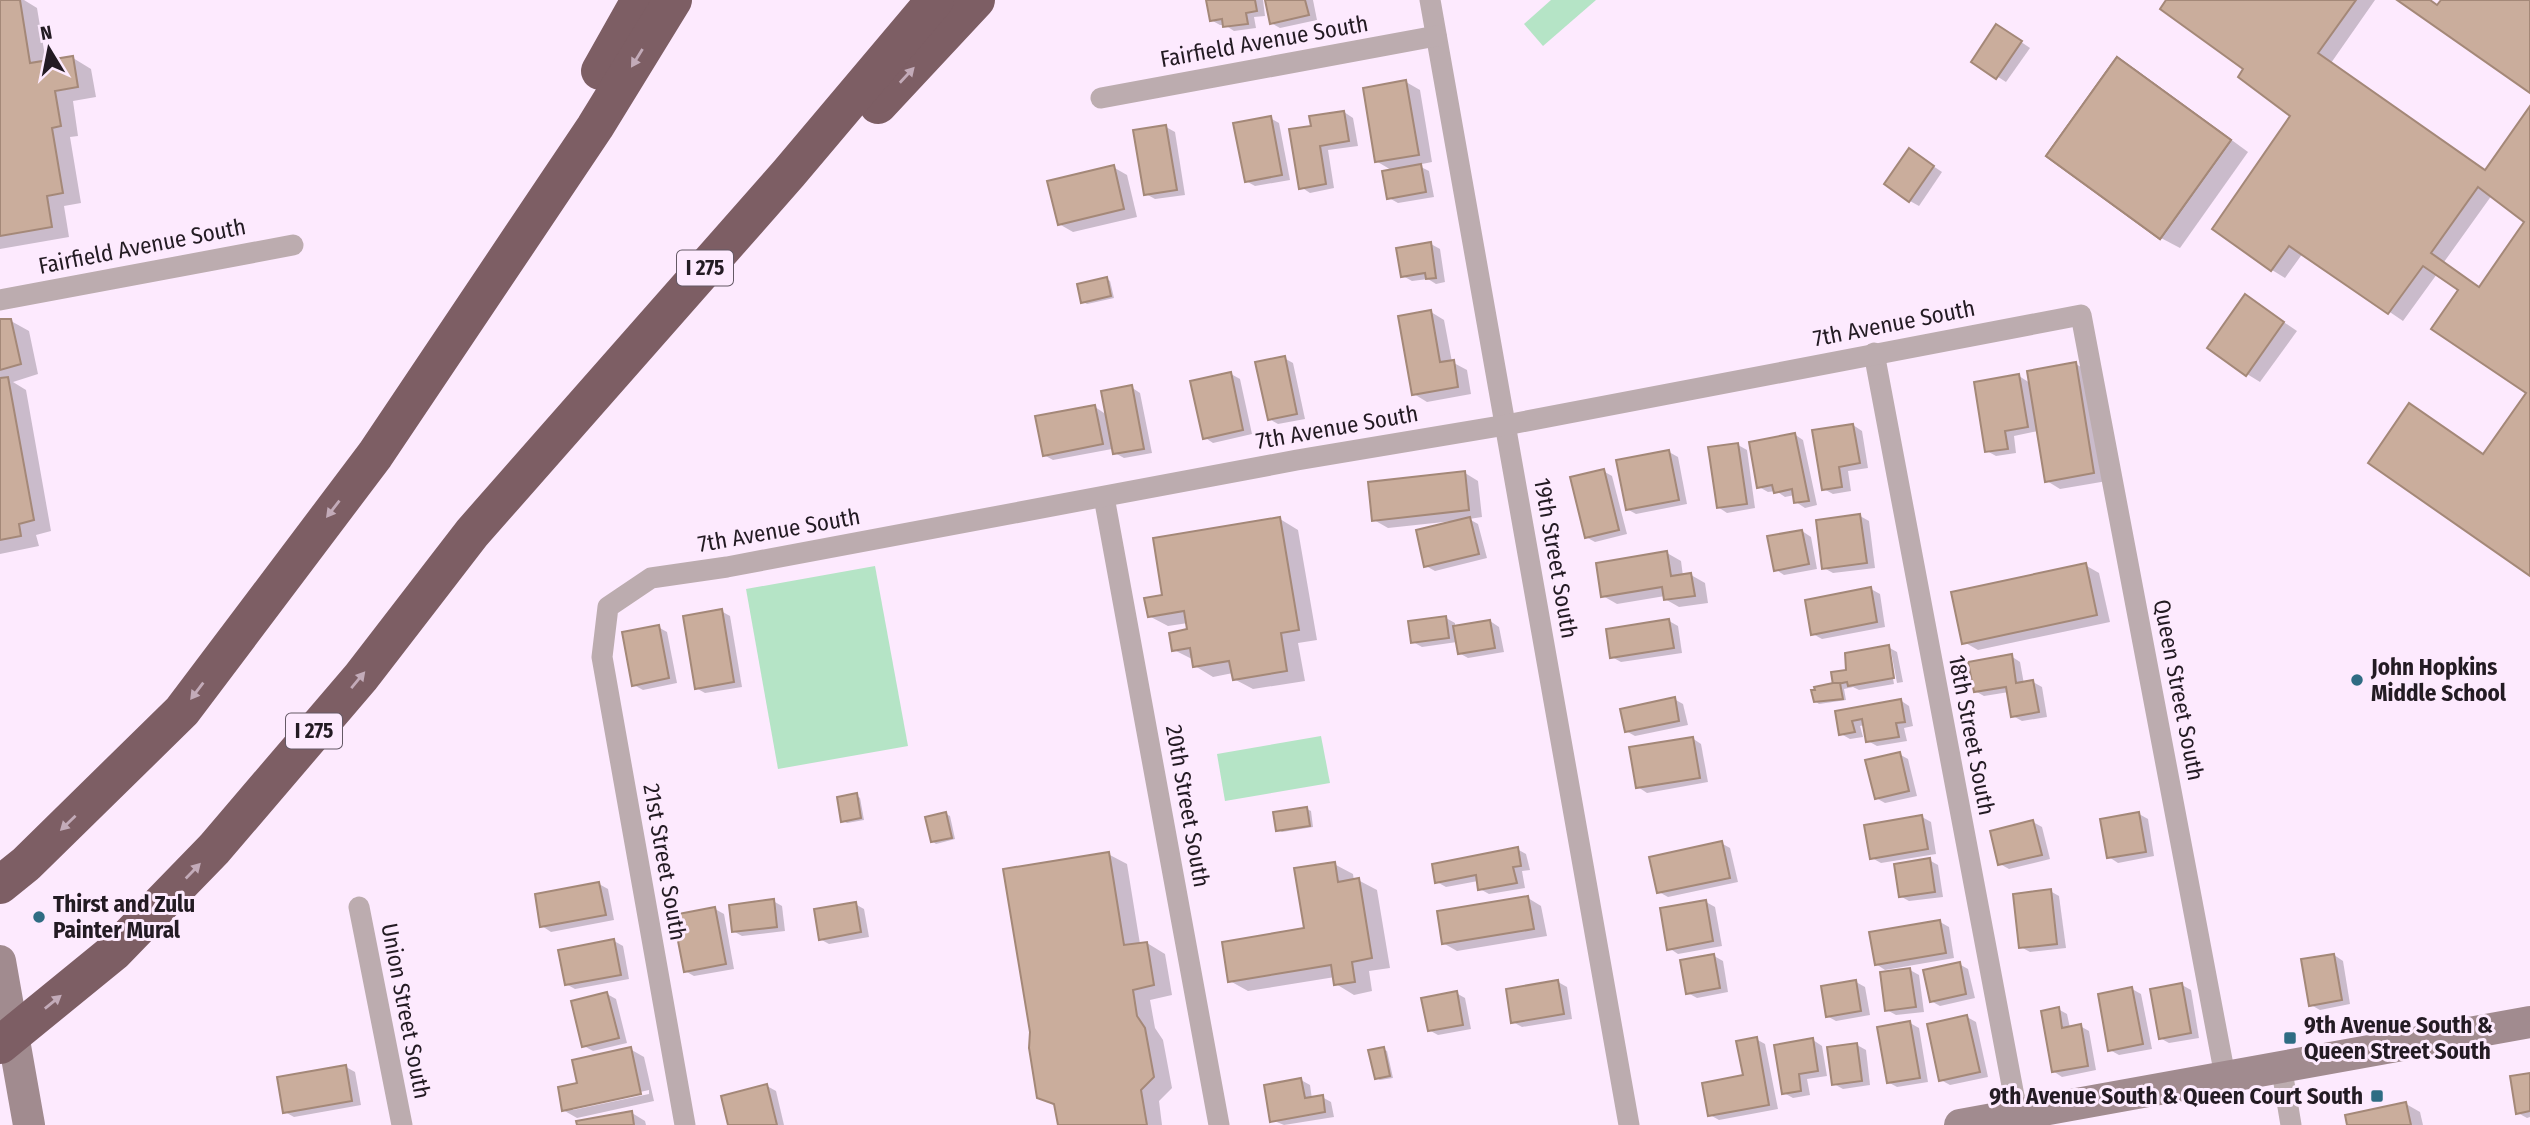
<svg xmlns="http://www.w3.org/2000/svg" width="2530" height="1125" font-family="'Fira Sans Condensed',sans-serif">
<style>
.green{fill:#b5e4c6}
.shadow{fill:#0003;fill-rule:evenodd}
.building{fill:#caad9c;stroke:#a48878;stroke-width:2;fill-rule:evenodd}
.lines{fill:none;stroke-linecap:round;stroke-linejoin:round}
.street{stroke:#bcacaf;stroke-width:21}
.secondary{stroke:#a18b8f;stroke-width:32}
.highway{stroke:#7d5e64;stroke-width:38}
.highway-bridge{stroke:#7d5e64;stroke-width:38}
.oneway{fill:#c3abb9}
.poi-dot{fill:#2f6c83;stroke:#fdeafe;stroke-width:2.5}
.labels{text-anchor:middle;stroke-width:6;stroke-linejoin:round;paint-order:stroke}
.shield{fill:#fdeafe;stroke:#645965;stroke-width:2}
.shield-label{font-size:21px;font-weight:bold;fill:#231b23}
.street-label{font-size:23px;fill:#231b23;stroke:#fdeafe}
.poi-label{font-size:23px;font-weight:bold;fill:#231b23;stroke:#fdeafe;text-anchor:start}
</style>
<rect width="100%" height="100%" fill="#fdeafe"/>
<g class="green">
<path d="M1551 0H1596L1543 46 1524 24Z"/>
<path d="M875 566 908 746 778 769 746 589Z"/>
<path d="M1321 736 1330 783 1225 801 1217 754Z"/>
</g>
<g class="shadow">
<path d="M0 0H24L37 8 46 62 73 58 91 69 96 97 73 101 78 136 70 137 81 203 64 206 69 237 0 249Z"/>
<path d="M1208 0H1263L1265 16 1254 17 1256 28 1234 31 1225 25H1220L1211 20Z"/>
<path d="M1266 0H1313L1317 20 1280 28 1271 23Z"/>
<path d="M2169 0H2375L2331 63 2486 171 2530 109V574L2484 455 2529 392 2460 290 2437 274 2403 321 2303 253 2285 278 2272 270 2292 115ZM2492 195 2526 222 2480 288 2444 262Z"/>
<path d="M2005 31 2030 48 2006 82 1973 61Z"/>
<path d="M2117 59 2135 69 2248 152 2180 248 2161 238 2049 156Z"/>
<path d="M1406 82 1420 90 1432 162 1417 165 1429 171 1434 197 1398 203 1389 198 1393 171 1376 161Z"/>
<path d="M1344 112 1353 118 1358 146 1328 150 1334 188 1310 193 1301 187 1313 127Z"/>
<path d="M1270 118 1279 123 1290 180 1255 186 1246 181Z"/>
<path d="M1166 127 1175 132 1185 195 1155 199 1146 194Z"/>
<path d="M1918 156 1942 172 1919 206 1910 201Z"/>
<path d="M1113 167 1127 175 1137 217 1073 232 1059 224Z"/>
<path d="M1431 244 1440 249 1445 282 1436 284 1428 279 1412 281 1403 276Z"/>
<path d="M1106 278 1110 281 1114 298 1087 304 1083 302Z"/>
<path d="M2245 296 2297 331 2260 382 2247 374Z"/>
<path d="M1431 312 1444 320 1452 362 1467 370 1471 394 1427 402 1414 394Z"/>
<path d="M0 320 11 321 29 331 38 374 13 382 26 390 51 531 36 535 39 546 0 554Z"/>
<path d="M1284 358 1293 363 1305 419 1278 424 1269 419Z"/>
<path d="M2076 364 2089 372 2107 481 2060 489 2047 481 2038 431 2014 436 2016 453 1996 456 1987 451 2019 376 2030 383Z"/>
<path d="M1231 374 1240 379 1252 434 1213 443 1204 437Z"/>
<path d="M1131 387 1140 393 1152 453 1124 458 1115 453 1112 449 1053 460 1044 455 1095 407 1107 415Z"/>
<path d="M1853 425 1862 431 1868 468 1848 471 1851 491 1833 494 1824 489Z"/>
<path d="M1794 434 1803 440 1817 505 1805 508 1796 502 1795 495 1785 497 1776 491 1768 492 1759 487Z"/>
<path d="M1738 445 1747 450 1755 508 1727 513 1718 507Z"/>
<path d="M1669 452 1678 457 1687 504 1636 514 1627 509Z"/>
<path d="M1603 471 1612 476 1627 534 1595 542 1586 537Z"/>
<path d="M1465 473 1478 481 1482 517 1469 519 1478 524 1487 558 1435 571 1426 566 1453 521 1388 528 1374 520Z"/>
<path d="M1860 516 1869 521 1875 568 1833 573 1824 568Z"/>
<path d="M1280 519 1298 530 1317 640 1298 643 1305 681 1253 689 1234 679 1233 673 1213 677 1195 666 1194 660 1174 650 1189 631 1188 623 1168 626 1149 616 1164 596Z"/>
<path d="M1802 531 1811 537 1817 569 1784 575 1775 569Z"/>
<path d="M1667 553 1681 561 1683 576 1691 575 1705 583 1708 603 1679 607 1665 599V596L1617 604 1603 596Z"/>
<path d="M2085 565 2099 573 2110 622 1978 650 1964 642Z"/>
<path d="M1871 589 1880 594 1885 627 1822 639 1813 634Z"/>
<path d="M721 611 730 616 742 687 705 693 696 688Z"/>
<path d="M1446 618 1455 623V627L1490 621 1499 627 1504 652 1468 658 1459 653 1457 642 1422 647 1413 642Z"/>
<path d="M1669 621 1678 626 1682 653 1621 662 1612 657Z"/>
<path d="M658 627 667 632 677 683 643 690 634 685Z"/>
<path d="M1888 647 1897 652 1903 682 1897 683 1891 651H1888L1894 684 1859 690 1853 687 1844 689 1846 700 1819 704 1815 701Z"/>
<path d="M2011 656 2020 662 2024 684 2033 682 2042 687 2047 717 2022 721 2013 716 2009 692 1984 696 1975 691Z"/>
<path d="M1674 699 1683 704 1688 725 1635 736 1626 731Z"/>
<path d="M1900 700 1909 706 1913 726 1904 728 1907 741 1877 746 1868 741 1865 725 1860 726 1863 737 1850 739 1841 734 1837 712Z"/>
<path d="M1692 738 1701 744 1708 782 1647 793 1638 787Z"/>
<path d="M1899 754 1908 759 1917 796 1885 803 1876 798Z"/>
<path d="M856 795 860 798 864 820 847 823 843 821Z"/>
<path d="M1307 809 1311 811 1313 827 1282 832 1278 830Z"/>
<path d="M946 814 950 816 955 839 936 844 932 841Z"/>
<path d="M2139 814 2148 819 2154 856 2118 863 2109 857Z"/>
<path d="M1922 817 1931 822 1936 854 1881 863 1872 858Z"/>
<path d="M2033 822 2042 827 2050 859 2009 869 2000 864Z"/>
<path d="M1721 843 1730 848 1738 882 1668 897 1659 892Z"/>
<path d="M1517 849 1526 854 1530 870 1522 871 1525 888 1489 894 1480 889 1478 881 1446 887 1437 882Z"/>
<path d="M1108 854 1127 864 1140 944 1147 943 1165 954 1172 995 1150 1000 1155 1028 1163 1040 1172 1088 1159 1101 1162 1125H1060L1057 1107 1038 1097Z"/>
<path d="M1929 860 1938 865 1943 897 1909 901 1900 896Z"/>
<path d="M1334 864 1353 874 1354 881 1358 880 1377 890 1390 968 1369 971 1372 991 1354 995 1336 984 1335 977 1248 991 1230 981 1306 930Z"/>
<path d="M599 884 608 889 614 920 551 932 542 926Z"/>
<path d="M2050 891 2059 896 2066 948 2030 952 2021 947Z"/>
<path d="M1528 898 1541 906 1547 936 1457 951 1443 943Z"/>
<path d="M773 901 782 906 785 931 742 936 733 931Z"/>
<path d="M1706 902 1715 907 1722 946 1678 954 1669 948Z"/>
<path d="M855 904 864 909 869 937 829 944 820 939Z"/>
<path d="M715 909 724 914 734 969 694 976 685 971Z"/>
<path d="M1940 922 1949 927 1954 958 1885 970 1876 964Z"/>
<path d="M614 941 623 946 629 979 575 989 566 984Z"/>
<path d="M2334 955 2343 961 2350 1004 2320 1010 2311 1005Z"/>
<path d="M1714 956 1723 961 1728 992 1697 998 1688 993Z"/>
<path d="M1959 964 1968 969 1975 998 1940 1006 1931 1001Z"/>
<path d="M1910 970 1919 975 1924 1012 1896 1015 1887 1010Z"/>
<path d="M1558 982 1567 987 1572 1019 1522 1027 1513 1022Z"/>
<path d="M1856 982 1865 987 1870 1015 1836 1021 1827 1016Z"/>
<path d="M2182 985 2191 990 2199 1038 2169 1043 2160 1038Z"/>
<path d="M2132 989 2141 994 2152 1049 2119 1055 2110 1050Z"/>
<path d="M1456 993 1465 998 1471 1029 1438 1035 1429 1030Z"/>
<path d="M607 994 616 999 627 1043 593 1051 584 1046Z"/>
<path d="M2058 1009 2067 1014 2070 1028 2080 1026 2089 1031 2096 1070 2062 1077 2053 1071Z"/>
<path d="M1967 1017 1976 1022 1988 1077 1950 1085 1941 1080Z"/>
<path d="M1910 1023 1919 1028 1928 1082 1897 1087 1888 1082Z"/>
<path d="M1756 1039 1765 1044 1778 1109 1719 1120 1710 1115 1745 1076Z"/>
<path d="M1813 1040 1822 1046 1827 1076 1807 1079 1810 1095 1793 1098 1784 1093Z"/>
<path d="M1857 1045 1866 1050 1870 1085 1843 1089 1834 1084Z"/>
<path d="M630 1049 644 1057 654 1101 577 1118 563 1110 579 1085ZM649 1090V1094L573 1110V1107Z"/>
<path d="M1383 1049 1387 1051 1393 1078 1380 1080 1376 1078Z"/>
<path d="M346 1067 355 1072 361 1105 294 1117 285 1112Z"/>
<path d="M2530 1074V1117L2527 1118 2518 1113Z"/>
<path d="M1301 1080 1310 1085 1312 1099 1322 1097 1331 1102 1334 1117 1284 1125 1272 1120Z"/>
<path d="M767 1086 776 1091 784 1125H730Z"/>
<path d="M2406 1104 2420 1112 2423 1125H2349Z"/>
<path d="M632 1113 645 1121 646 1125H579Z"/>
</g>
<g class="building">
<path d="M0 0H20L30 63 73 56 78 87 55 91 61 126 52 128 63 193 47 196 52 227 0 236Z"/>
<path d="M1206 0H1255L1257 11 1246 13 1248 24 1223 27 1222 19 1210 21Z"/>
<path d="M1265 0H1305L1309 15 1270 24Z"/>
<path d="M2166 0H2356L2318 53 2485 170 2530 106V576L2368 463 2409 403 2483 454 2526 393 2431 329 2458 290 2423 266 2388 314 2289 246 2271 271 2212 229 2290 116 2238 77 2243 69 2160 9ZM2478 187 2524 222 2479 287 2431 253Z"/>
<path d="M2397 0H2430L2437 5 2441 0H2530V93Z"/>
<path d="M1996 24 2022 41 1996 79 1971 62Z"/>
<path d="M2117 57 2231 140 2160 239 2046 156Z"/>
<path d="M2117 57 2231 140 2160 239 2046 156Z"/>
<path d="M1406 80 1419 155 1375 162 1363 88Z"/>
<path d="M1344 111 1349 141 1320 146 1326 184 1299 189 1289 129 1311 126 1309 116Z"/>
<path d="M1271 116 1282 175 1245 182 1233 123Z"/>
<path d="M1166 125 1177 190 1144 195 1133 130Z"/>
<path d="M1909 148 1934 166 1909 202 1884 184Z"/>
<path d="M1421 164 1426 192 1387 199 1382 171Z"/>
<path d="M1114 165 1124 209 1058 225 1047 181Z"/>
<path d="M1431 242 1436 278 1426 279 1425 273 1401 277 1396 248Z"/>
<path d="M1107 277 1111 296 1081 303 1077 284Z"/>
<path d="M2245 294 2284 322 2246 376 2207 348Z"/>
<path d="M1431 310 1440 362 1454 360 1458 387 1412 395 1398 316Z"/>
<path d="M0 319H11L21 364 0 370Z"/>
<path d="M1285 356 1297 414 1268 420 1255 362Z"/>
<path d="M2076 362 2094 473 2045 482 2027 371Z"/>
<path d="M1231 372 1243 430 1203 439 1190 381Z"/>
<path d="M2019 374 2028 427 2005 431 2008 449 1985 452 1974 382Z"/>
<path d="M8 377 34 520 19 524 21 536 0 540V378Z"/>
<path d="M1132 385 1144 449 1113 454 1101 391Z"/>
<path d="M1095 405 1103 444 1043 456 1035 416Z"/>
<path d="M1853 424 1860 463 1839 467 1842 487 1822 490 1812 430Z"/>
<path d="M1795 433 1809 501 1794 503 1792 489 1774 493 1772 485 1757 488 1749 442Z"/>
<path d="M1738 443 1747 504 1717 508 1708 447Z"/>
<path d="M1669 450 1679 500 1626 510 1616 460Z"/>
<path d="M1604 469 1619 530 1585 538 1570 477Z"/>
<path d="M1465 471 1469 510 1372 521 1368 482Z"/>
<path d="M1860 514 1867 563 1822 569 1816 520Z"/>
<path d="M1280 517 1299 630 1281 633 1287 671 1233 680 1229 661 1193 667 1190 648 1172 651 1169 633 1187 629 1184 611 1148 617 1144 598 1162 595 1153 538Z"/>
<path d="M1470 517 1479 554 1424 567 1416 530Z"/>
<path d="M1802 530 1809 564 1774 571 1767 536Z"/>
<path d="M1667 551 1671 576 1691 573 1695 596 1664 600 1662 587 1601 597 1596 563Z"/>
<path d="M2086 563 2097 615 1962 644 1951 592Z"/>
<path d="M1871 587 1877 622 1811 635 1805 600Z"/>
<path d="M722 609 734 682 695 689 683 616Z"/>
<path d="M1446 616 1449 638 1411 643 1408 621Z"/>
<path d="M1669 619 1674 648 1610 658 1606 629Z"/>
<path d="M1490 620 1495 648 1458 654 1453 626Z"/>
<path d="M659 625 669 678 632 686 622 632Z"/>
<path d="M1889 645 1894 678 1848 686 1847 682 1833 685 1831 672 1846 670 1845 653Z"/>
<path d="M2012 654 2016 683 2033 680 2039 712 2011 717 2006 687 1974 692 1968 662Z"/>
<path d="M1833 683H1840L1843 699 1814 702 1811 690H1815L1814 687Z"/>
<path d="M1675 697 1679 721 1625 732 1620 709Z"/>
<path d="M1901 699 1905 722 1896 723 1899 737 1866 742 1862 719 1852 721 1855 732 1839 735 1835 711Z"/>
<path d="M1693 737 1700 778 1636 788 1629 747Z"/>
<path d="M1900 752 1909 791 1875 799 1865 760Z"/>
<path d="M857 793 861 818 841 822 837 797Z"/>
<path d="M1307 807 1310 826 1276 831 1273 812Z"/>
<path d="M946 812 952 838 931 842 925 817Z"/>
<path d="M2139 812 2146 852 2107 858 2100 819Z"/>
<path d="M1922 815 1928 849 1870 859 1864 825Z"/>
<path d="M2033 820 2042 855 1998 865 1990 831Z"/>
<path d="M1722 841 1730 878 1657 893 1649 857Z"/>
<path d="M1518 847 1521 866 1513 867 1517 883 1478 890 1476 875 1435 883 1432 864Z"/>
<path d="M1109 852 1124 945 1147 942 1154 985 1133 990 1137 1016 1145 1028 1154 1077 1141 1090 1147 1125H1058L1054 1104 1037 1098 1029 1048 1030 1032 1003 869Z"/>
<path d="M1930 858 1935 892 1899 897 1894 864Z"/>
<path d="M1335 862 1338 882 1359 878 1372 958 1352 962 1355 982 1334 985 1331 965 1228 982 1222 942 1304 928 1294 868Z"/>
<path d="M599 882 606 915 540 927 535 894Z"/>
<path d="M2051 889 2057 944 2019 948 2013 894Z"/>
<path d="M1528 896 1534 929 1442 944 1437 911Z"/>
<path d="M774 899 777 927 732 932 729 905Z"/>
<path d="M1706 900 1713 941 1667 950 1660 908Z"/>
<path d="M856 902 861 932 819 940 814 909Z"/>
<path d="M715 907 726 964 684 972 673 915Z"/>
<path d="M1940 920 1946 953 1875 965 1869 932Z"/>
<path d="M614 939 621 975 565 985 558 950Z"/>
<path d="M1714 954 1720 988 1686 994 1680 960Z"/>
<path d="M2334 954 2342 1000 2309 1006 2301 959Z"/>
<path d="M1960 962 1966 994 1930 1002 1923 970Z"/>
<path d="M1910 968 1916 1007 1885 1011 1880 972Z"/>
<path d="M1558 980 1564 1014 1511 1023 1506 989Z"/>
<path d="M1856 980 1861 1011 1826 1017 1821 986Z"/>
<path d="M2182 983 2191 1033 2159 1039 2150 989Z"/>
<path d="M2132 987 2143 1044 2108 1051 2098 994Z"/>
<path d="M1457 991 1463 1025 1428 1031 1421 998Z"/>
<path d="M607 992 619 1038 582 1047 571 1001Z"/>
<path d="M2059 1007 2062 1028 2081 1024 2088 1066 2052 1072 2041 1011Z"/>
<path d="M1967 1015 1980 1072 1939 1081 1927 1024Z"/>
<path d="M1910 1021 1920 1078 1887 1083 1877 1027Z"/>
<path d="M1757 1037 1769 1105 1708 1116 1702 1083 1743 1075 1736 1041Z"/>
<path d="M1813 1038 1818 1071 1799 1074 1801 1091 1782 1094 1774 1045Z"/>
<path d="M1857 1043 1862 1081 1832 1085 1827 1047Z"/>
<path d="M631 1047 641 1094 562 1111 558 1087 577 1083 572 1060Z"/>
<path d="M1384 1047 1390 1076 1375 1079 1368 1050Z"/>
<path d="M346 1065 352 1101 283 1113 277 1077Z"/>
<path d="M2530 1073V1111L2516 1114 2510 1076Z"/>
<path d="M1301 1078 1305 1098 1323 1095 1325 1112 1270 1122 1264 1085Z"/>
<path d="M767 1084 777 1125H728L721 1096Z"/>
<path d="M2406 1102 2411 1125H2347L2345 1115Z"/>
<path d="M632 1111 634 1125H577L576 1121Z"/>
</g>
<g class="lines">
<g class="street">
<path d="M1430 0 1629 1125"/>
<path d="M1101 98 1436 36"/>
<path d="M0 300 293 245"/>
<path d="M1874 353 2014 1096 2023 1124"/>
<path d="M1104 497 1219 1125"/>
<path d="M359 907 402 1125"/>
<path d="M2281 1065 2291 1125"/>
<path d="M685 1125 602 657 608 607 651 578 727 567 1297 460 1506 425 2081 315 2225 1076"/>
</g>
<g class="secondary">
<path d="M0 961 29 1125"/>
<path d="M1960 1125 2530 1022"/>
</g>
<g class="highway">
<path d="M600 71 640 0"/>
<path d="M878 105 976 0"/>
<path d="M0 885 26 864 182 711 375 455 595 127 673 0"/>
<path d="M145 920 214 849 361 677 472 533 789 173 935 0"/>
</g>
<path class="highway-bridge" d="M0 1045 114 952 145 920"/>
</g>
<defs><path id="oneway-solid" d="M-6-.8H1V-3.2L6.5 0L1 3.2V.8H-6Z" transform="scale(1.75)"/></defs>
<g class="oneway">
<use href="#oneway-solid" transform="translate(637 58) rotate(122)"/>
<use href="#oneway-solid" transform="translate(907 75) rotate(-47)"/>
<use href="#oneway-solid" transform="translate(333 509) rotate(128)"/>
<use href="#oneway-solid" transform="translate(358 680) rotate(-50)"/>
<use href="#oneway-solid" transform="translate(197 691) rotate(127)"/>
<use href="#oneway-solid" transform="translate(68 823) rotate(136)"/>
<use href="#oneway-solid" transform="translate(193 871) rotate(-46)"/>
<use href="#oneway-solid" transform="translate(53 1002) rotate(-39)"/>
</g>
<g class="poi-dot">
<circle cx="2357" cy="680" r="7"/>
<circle cx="39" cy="917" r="7"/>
<rect x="2283" y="1031" width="14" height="14" rx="3.5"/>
<rect x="2370" y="1089" width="14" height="14" rx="3.5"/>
</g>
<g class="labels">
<g class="shield">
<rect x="677" y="250.5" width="56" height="35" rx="5"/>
<rect x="286" y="713.5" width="56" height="35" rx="5"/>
</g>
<g class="shield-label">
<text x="705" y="275">I 275</text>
<text x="314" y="738">I 275</text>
</g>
<g class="street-label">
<text transform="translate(1264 41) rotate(-10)" y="8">Fairfield Avenue South</text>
<text transform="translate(142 246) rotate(-11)" y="8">Fairfield Avenue South</text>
<text transform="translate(1894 323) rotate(-11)" y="8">7th Avenue South</text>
<text transform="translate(1337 427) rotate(-10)" y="8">7th Avenue South</text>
<text transform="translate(779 530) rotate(-10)" y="8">7th Avenue South</text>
<text transform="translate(1556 558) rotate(80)" y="8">19th Street South</text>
<text transform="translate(2179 690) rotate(79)" y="8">Queen Street South</text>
<text transform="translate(1972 735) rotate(79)" y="8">18th Street South</text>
<text transform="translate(1188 806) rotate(80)" y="8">20th Street South</text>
<text transform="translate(665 862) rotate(80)" y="8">21st Street South</text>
<text transform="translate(406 1011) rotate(79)" y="8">Union Street South</text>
</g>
<g class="poi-label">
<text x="2371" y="675">John Hopkins<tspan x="2371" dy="26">Middle School</tspan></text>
<text x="53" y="912">Thirst and Zulu<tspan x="53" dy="26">Painter Mural</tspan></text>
<text x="2304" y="1033">9th Avenue South &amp;<tspan x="2304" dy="26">Queen Street South</tspan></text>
<text x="2363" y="1104" text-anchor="end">9th Avenue South &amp; Queen Court South</text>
</g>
</g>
<g transform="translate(49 49) rotate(350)" stroke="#fdeafe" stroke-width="5" paint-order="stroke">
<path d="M0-5L12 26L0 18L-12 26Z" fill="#231b23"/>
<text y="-10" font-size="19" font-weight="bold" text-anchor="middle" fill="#231b23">N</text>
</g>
</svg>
